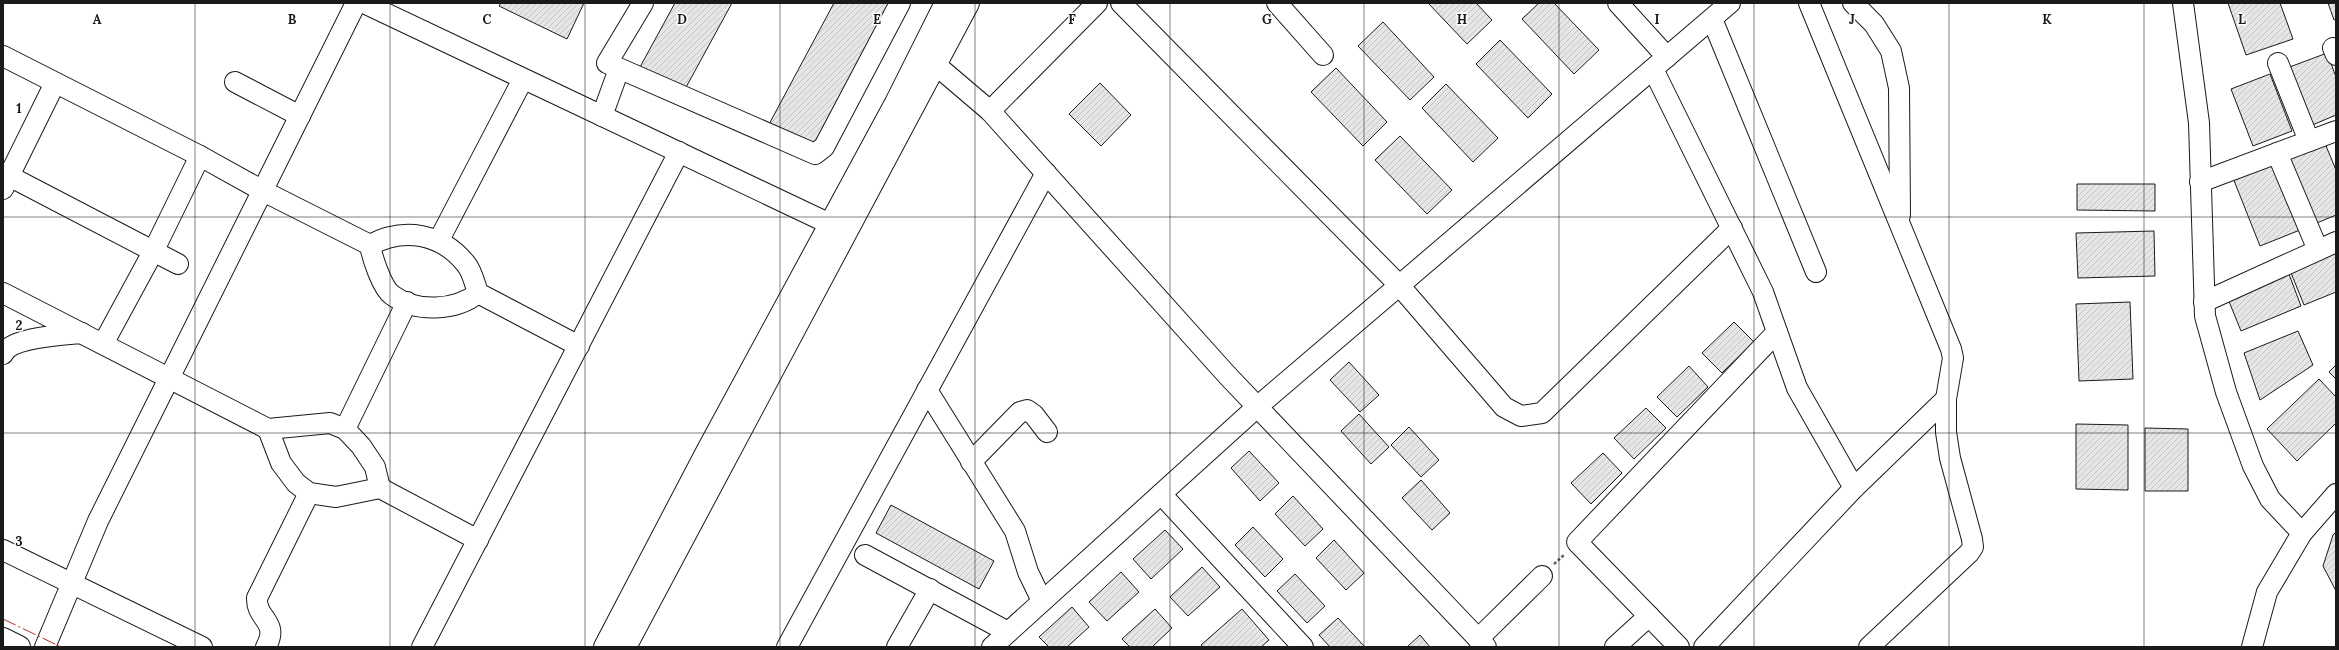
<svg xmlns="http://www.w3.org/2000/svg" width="2339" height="650" font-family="Lora,serif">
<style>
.building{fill:url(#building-hatch);stroke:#1a1a1a}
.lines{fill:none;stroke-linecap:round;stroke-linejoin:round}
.minor-casing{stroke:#1a1a1a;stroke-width:22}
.major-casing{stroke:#1a1a1a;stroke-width:24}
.path{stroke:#5f5f5f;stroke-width:2.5;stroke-dasharray:3 2;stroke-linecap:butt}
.minor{stroke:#fff;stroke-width:20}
.major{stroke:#fff;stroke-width:22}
.power{stroke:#c62828;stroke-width:1;stroke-dasharray:14 3 2 3;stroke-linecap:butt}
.grid{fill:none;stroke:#1a1a1a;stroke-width:1;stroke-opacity:0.55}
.grid-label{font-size:13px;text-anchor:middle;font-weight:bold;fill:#1a1a1a;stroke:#fff;stroke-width:3;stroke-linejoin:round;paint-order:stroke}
</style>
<defs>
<pattern id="building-hatch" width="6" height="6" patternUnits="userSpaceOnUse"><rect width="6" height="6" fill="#e6e6e6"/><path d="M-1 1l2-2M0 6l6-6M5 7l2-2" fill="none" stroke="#c5c5c5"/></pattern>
</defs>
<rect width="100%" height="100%" fill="#fff"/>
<g class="building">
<path d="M501 3H584L567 39 499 6Z"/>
<path d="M675 3H732L684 91 640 67Z"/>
<path d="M834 3H891L811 152 767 128Z"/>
<path d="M1428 3H1476L1492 20 1467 44Z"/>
<path d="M1539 3H1554L1599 50 1574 74 1522 19Z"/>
<path d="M2228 3H2280L2293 39 2246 55Z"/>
<path d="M2328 3H2336V19L2334 20Z"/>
<path d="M1383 22 1434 77 1410 100 1358 46Z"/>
<path d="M1500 40 1552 94 1528 118 1476 64Z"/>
<path d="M2327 53 2336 77V115L2310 126 2287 68Z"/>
<path d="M1336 68 1387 122 1363 146 1311 92Z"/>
<path d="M2270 74 2292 131 2253 146 2231 89Z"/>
<path d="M1100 83 1131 115 1101 146 1069 114Z"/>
<path d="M1446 84 1498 138 1473 162 1422 108Z"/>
<path d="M1400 136 1452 190 1427 214 1375 160Z"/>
<path d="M2324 141 2336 170V215L2312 225 2285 157Z"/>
<path d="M2273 162 2300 230 2260 246 2233 178Z"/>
<path d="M2077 184H2155V211L2077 210Z"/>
<path d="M2154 231 2155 276 2078 278 2076 233Z"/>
<path d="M2336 249V292L2304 305 2289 268Z"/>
<path d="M2287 269 2301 306 2241 331 2226 294Z"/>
<path d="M2130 302 2133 379 2079 381 2076 304Z"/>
<path d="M1734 322 1754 342 1722 373 1702 353Z"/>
<path d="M2298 331 2313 365 2260 400 2244 353Z"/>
<path d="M1349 362 1379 395 1360 412 1330 380Z"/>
<path d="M2336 365V379L2329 372Z"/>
<path d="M1689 366 1708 387 1677 417 1657 397Z"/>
<path d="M2319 379 2336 397V423L2297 461 2267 429Z"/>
<path d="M1646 408 1666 428 1634 459 1614 438Z"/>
<path d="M1359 414 1389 447 1371 464 1341 431Z"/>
<path d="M2076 424 2128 425V490L2076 489Z"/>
<path d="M1409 427 1439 460 1421 477 1391 445Z"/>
<path d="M2145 428 2188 429V491H2145Z"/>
<path d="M1249 451 1279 483 1260 501 1231 468Z"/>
<path d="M1603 453 1622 473 1591 504 1571 483Z"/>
<path d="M1421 480 1450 513 1432 530 1402 498Z"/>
<path d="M1293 496 1323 529 1305 546 1275 514Z"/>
<path d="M891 505 994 561 979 589 876 533Z"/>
<path d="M1253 527 1283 559 1265 577 1235 545Z"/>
<path d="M1165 530 1183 549 1151 579 1133 559Z"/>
<path d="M2336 532V591L2323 566 2333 535Z"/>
<path d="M1334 540 1364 573 1346 590 1316 558Z"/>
<path d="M1202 567 1220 587 1188 616 1170 597Z"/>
<path d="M1121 572 1139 592 1107 621 1089 602Z"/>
<path d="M1295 574 1325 606 1307 623 1277 591Z"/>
<path d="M1072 607 1089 627 1067 647H1049L1039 637Z"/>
<path d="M1155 609 1172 628 1152 647H1130L1122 639Z"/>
<path d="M1242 609 1269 640 1261 647H1203L1201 645Z"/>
<path d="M1338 618 1365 647H1330L1319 635Z"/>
<path d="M1420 635 1430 647H1407Z"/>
</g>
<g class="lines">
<g class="minor-casing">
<g id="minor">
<path d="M364 3 830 224 845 229"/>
<path d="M643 3 607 63 815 154 824 147 900 3"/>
<path d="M1121 3 1399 285 1504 407 1521 416 1542 413 1732 228"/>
<path d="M1277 3 1323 55"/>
<path d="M1618 3 1667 57"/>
<path d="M1809 3 1951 349 1953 358 1946 399V432L1950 458 1972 539 1973 547 1969 553 1869 647"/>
<path d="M1853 3 1874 24 1891 51 1899 88 1900 215"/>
<path d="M2183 3 2199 123 2205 316 2226 392 2253 466 2270 499 2302 533"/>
<path d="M1712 19 1816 272"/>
<path d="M2333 48 2336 55"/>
<path d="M923 54 990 111 1227 375 1486 647"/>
<path d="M3 56 200 156 263 191 370 245C404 227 441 233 466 264 472 271 475 284 478 293L579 346"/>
<path d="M2278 63 2309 141"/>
<path d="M1653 69 1763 292 1797 388 1854 488 1704 647"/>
<path d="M235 82 300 116"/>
<path d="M990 111 1097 3"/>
<path d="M602 116 619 69"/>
<path d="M2277 153 2318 250"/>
<path d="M9 176 55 83"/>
<path d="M2200 182 2336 131"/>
<path d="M3 189 9 176 178 264"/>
<path d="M439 240 523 79"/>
<path d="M370 245C372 257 382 288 392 295 416 313 456 311 478 293"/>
<path d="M3 293 268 429 330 423 345 429 361 446 375 467 380 488"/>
<path d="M2204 302 2336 242"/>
<path d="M103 344 154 250 200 156"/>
<path d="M3 354C11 337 64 335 82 333"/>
<path d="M927 390 1015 531 1028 572 1042 601"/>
<path d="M268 429 281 463 296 483 309 493 336 497 380 488 478 540"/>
<path d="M345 429 407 302"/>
<path d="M971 462 1020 412 1027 410 1034 415 1047 432"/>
<path d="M1854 488 1946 399"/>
<path d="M1161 494 1303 647"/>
<path d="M3 550 202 647"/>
<path d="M865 555 1008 632"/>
<path d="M1478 639 1542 576"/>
<path d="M45 647 98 521 356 3"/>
<path d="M266 647C280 621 256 620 257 598L309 493"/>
<path d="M422 647 679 152"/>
<path d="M787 647 1046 173"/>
<path d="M897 647 930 589"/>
<path d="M992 647 1257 407 1730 3"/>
<path d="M1615 647 1649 616"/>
<path d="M1679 647 1577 542 1777 332"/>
<path d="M2252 647 2267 592 2302 533 2336 494"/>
</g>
</g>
<g class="major-casing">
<g id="major">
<path d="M3 639 19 647"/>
<path d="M605 647 708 450 896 103 946 3"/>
<path d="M625 647 968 3"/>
</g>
</g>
<path class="path" d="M1554 564 1564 555"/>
<use href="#minor" class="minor"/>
<use href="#major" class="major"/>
<path class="power" d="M3 619 61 647"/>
</g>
<path class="grid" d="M195 3V647M390 3V647M585 3V647M780 3V647M975 3V647M1170 3V647M1364 3V647M1559 3V647M1754 3V647M1949 3V647M2144 3V647M3 217H2336M3 433H2336"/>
<g class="grid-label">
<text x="97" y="24">A</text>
<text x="292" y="24">B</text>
<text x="487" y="24">C</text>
<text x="682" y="24">D</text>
<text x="877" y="24">E</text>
<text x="1072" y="24">F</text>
<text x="1267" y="24">G</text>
<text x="1462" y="24">H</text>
<text x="1657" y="24">I</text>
<text x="1852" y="24">J</text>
<text x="2047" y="24">K</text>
<text x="2242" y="24">L</text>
<text x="19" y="113">1</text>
<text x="19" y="330">2</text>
<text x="19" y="546">3</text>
</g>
<rect width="2339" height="650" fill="none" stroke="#1a1a1a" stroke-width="8"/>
</svg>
